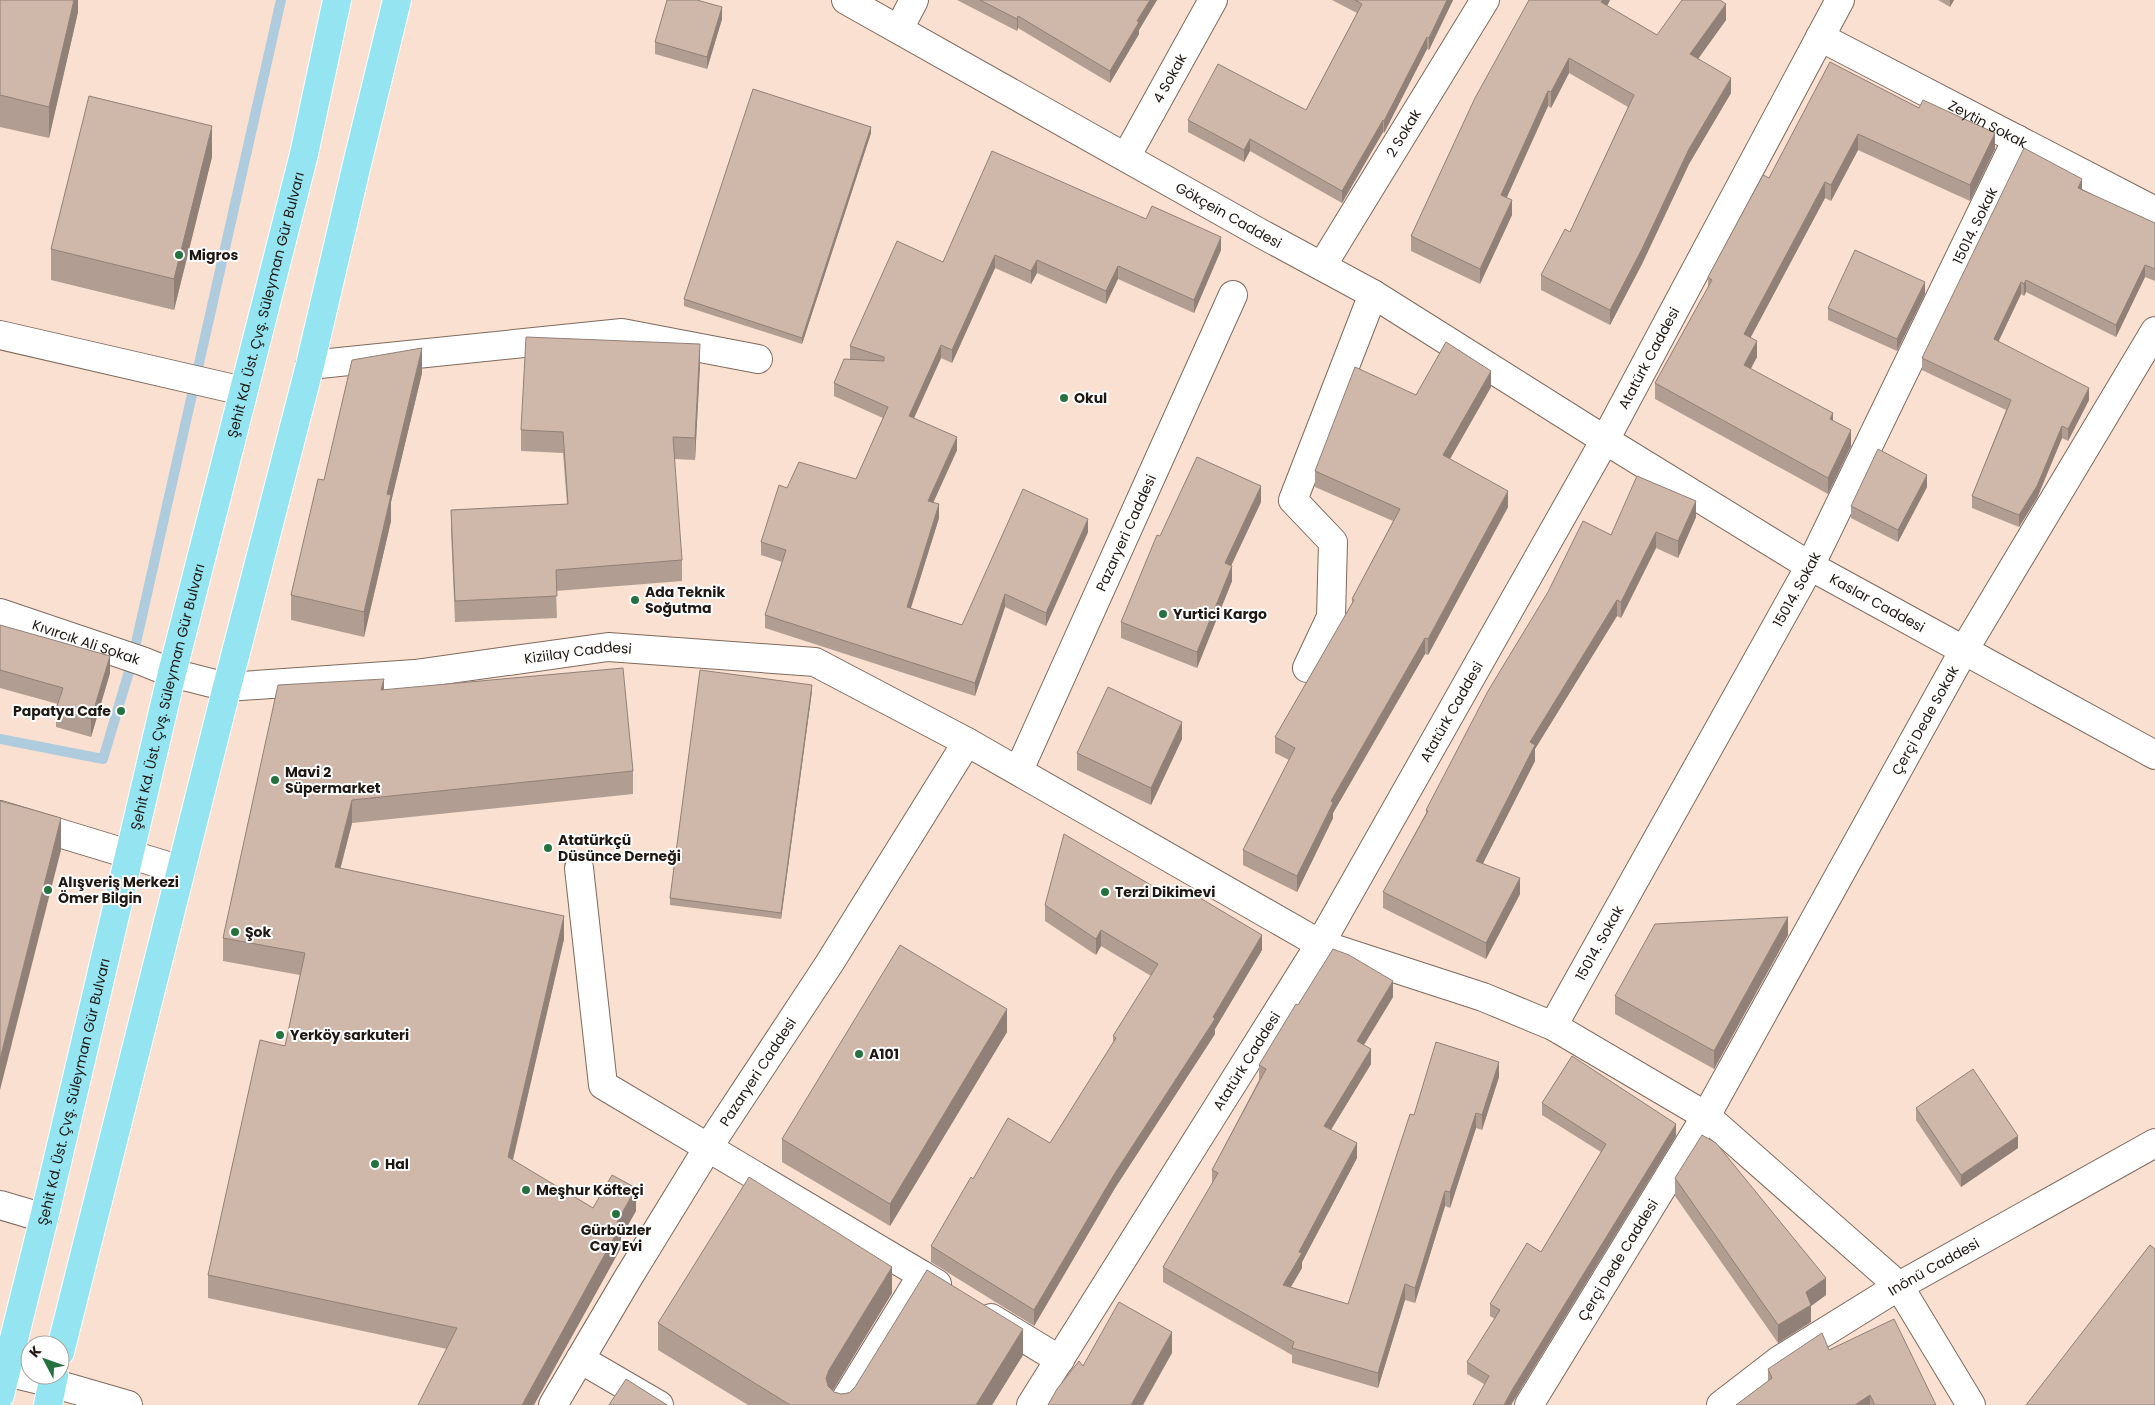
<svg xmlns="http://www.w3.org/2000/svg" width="2155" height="1405" font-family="Poppins,sans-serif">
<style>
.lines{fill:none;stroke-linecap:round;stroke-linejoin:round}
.stream{stroke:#afccdf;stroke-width:10}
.minor-casing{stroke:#7f6a5d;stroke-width:30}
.major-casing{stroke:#fff;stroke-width:30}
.minor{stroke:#fff;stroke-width:28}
.major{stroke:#94e5f1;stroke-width:28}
.wall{fill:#b29d92}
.shaded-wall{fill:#918077}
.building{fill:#cfb7aa;stroke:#918077}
.poi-dot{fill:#257241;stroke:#fff;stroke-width:2}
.labels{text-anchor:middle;stroke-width:4;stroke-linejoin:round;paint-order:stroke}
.street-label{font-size:14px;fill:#1f1712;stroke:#fff}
.poi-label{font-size:14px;font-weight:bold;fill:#1f1712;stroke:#fff;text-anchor:start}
</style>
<rect width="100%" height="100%" fill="#f9e0d1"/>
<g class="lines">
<path class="stream" d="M0 739 103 759 131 665 281 0"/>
<g class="minor-casing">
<g id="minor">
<path id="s1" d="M846 0 1260 233 1373 294 1605 440 1810 566 2155 755"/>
<path d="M899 29 914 0"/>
<path id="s2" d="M1820 37 2155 211"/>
<path id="s3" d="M1126 157 1213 0"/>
<path id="s4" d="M1322 266 1485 0"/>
<path d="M0 335 243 391"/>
<path d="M310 365 622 333 758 359"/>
<path id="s5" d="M0 613 142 661 172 673 227 687 415 674 608 647 815 662 967 742 1320 944 1483 997 1553 1026 1706 1116 1899 1286 1971 1405"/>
<path d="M1307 668 1331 617 1333 542 1293 500 1373 294"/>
<path id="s6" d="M1019 770 1233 295"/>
<path d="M0 815 181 870"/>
<path d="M579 868 603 1085 922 1275"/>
<path id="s7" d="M1553 1026 1810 566 2017 139"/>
<path d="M0 1205 44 1218"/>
<path d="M991 1318 1060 1360"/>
<path d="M580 1359 659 1405"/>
<path d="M6 1372 52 1383 128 1405"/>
<path id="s8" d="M553 1405 628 1278 709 1146 829 964 967 742"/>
<path d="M842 1405 922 1275 937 1284"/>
<path id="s9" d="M1031 1405 1320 944 1605 440 1840 0"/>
<path id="s10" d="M1529 1405 1706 1116 1964 650 2155 331"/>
<path id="s11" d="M1721 1405 1778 1361 1899 1286 2155 1143"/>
</g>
</g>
<g class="major-casing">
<g id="major">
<path d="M60 1352 227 687 310 365 357 164 397 0"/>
<path id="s12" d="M0 1395 44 1218 172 673 304 154 337 0"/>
<path d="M48 1405 54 1375"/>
</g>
</g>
<use href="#minor" class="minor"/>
<use href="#major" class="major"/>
</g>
<g class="wall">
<path d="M0 0H78V12L49 138 0 127Z"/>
<path d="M957 0H1157L1139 30V34L1110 83 1018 28 1017 31Z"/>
<path d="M1332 0H1453L1429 50 1427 49 1384 133 1383 132 1342 203 1250 151 1244 162 1188 132V120L1306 110 1357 13Z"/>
<path d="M1610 0 1607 6 1657 35 1726 20 1698 59 1731 93 1689 164 1642 264 1610 325 1541 290V275L1570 232 1628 107 1569 73 1551 108 1548 106 1507 197 1512 215 1480 284 1411 251V236Z"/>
<path d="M1938 0H1954L1950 7Z"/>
<path d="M722 19 707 69 655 54V42Z"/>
<path d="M1830 62 1919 108 1995 149 1970 201 1858 150 1831 201 1825 198 1750 338 1757 357 1750 369 1833 421 1851 446 1828 494 1655 399V383L1708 288V277L1769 178Z"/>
<path d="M871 133 802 344 684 306V299Z"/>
<path d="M212 157 174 310 51 280V249Z"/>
<path d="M2082 190 2155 223V281L2145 277 2116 337 2026 292 2024 296 2021 294 1998 342 2089 400 2068 441 2062 438 2037 498 2019 527 1972 508V496L2006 410 1922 370V358Z"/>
<path d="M1146 219 1221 250 1194 313 1118 279 1106 304 1037 273 1031 284 995 268 952 363 941 358 914 418 957 450 933 503 939 518 911 608 962 625 1088 532 1046 626 1005 607 975 696 765 628V615L782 562 761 555V542L787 488 856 479 883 418 834 396V383L850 359V346L943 262Z"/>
<path d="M1925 294 1897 351 1828 320V308Z"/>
<path d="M700 365 695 460 674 459 682 560V581L556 591 557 618 455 622 451 531V510L567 504 563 453 521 451V430Z"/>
<path d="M422 373 391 502V521L364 637 291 620V595L324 480Z"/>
<path d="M1491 387 1450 459 1508 507 1428 655 1425 654 1333 813V818L1297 892 1243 865V850L1289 760 1275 753V737L1352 604V599L1393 521 1315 487V471L1416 395Z"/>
<path d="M1927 487 1898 542 1851 518V506Z"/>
<path d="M1261 502 1231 565 1232 581 1197 668 1121 638V622L1160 536Z"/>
<path d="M1696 517 1678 558 1656 548 1621 618 1617 616 1535 749V761L1483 863 1520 894 1486 959 1383 908V892L1426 813V810L1611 535Z"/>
<path d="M0 625 110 673 91 737 56 727V709L58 704 0 688Z"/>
<path d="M384 690 633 771V794L352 823 340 868 564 939 513 1160 593 1208 636 1211 621 1237V1248L447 1349 208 1298V1275L285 1046 300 975 223 961V938Z"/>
<path d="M812 691 781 919 670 905V898Z"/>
<path d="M1182 739 1151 805 1077 770V753Z"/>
<path d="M1045 905 1262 950 1215 1029V1034L1115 1188 1034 1326 931 1262V1246L973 1179 1050 1143 1113 1044V1036L1151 976 1101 946 1096 955 1045 921Z"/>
<path d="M1788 935 1714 1069 1615 1014V996Z"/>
<path d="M1393 997 1364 1045 1371 1064 1331 1130 1357 1158 1302 1262V1268L1291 1287 1348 1304 1414 1115 1499 1077 1482 1130 1476 1128 1450 1208 1445 1206 1415 1303 1405 1300 1378 1388 1292 1363V1355L1163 1282V1267L1212 1184V1170L1259 1080V1065L1298 1005Z"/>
<path d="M1007 1032 890 1226 782 1162V1139Z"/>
<path d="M1542 1103 1676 1136 1511 1405 1484 1384 1467 1374V1362L1495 1319 1490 1316V1304L1541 1252 1601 1152 1542 1115Z"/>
<path d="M1916 1108 2018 1148 1961 1187 1916 1120Z"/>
<path d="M1675 1178 1826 1295 1811 1306V1322L1778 1343 1675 1196Z"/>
<path d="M892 1293 833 1390 834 1392 841 1394 1023 1355 992 1405H748L658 1350V1323Z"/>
<path d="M1829 1350 1936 1405H1736L1768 1381V1369Z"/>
</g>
<g class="shaded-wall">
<path d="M74 0H78V12L49 138V107Z"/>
<path d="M1150 0H1157L1139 30V34L1110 83V71L1137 21Z"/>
<path d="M1447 0H1453L1429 50V38Z"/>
<path d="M1603 0H1610L1601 18V2Z"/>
<path d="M1950 0H1954L1950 7Z"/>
<path d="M1726 4V20L1690 70V54Z"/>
<path d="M722 7V19L707 69V57Z"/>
<path d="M1018 16V28L1017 31V19Z"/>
<path d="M1427 37V49L1384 133V121Z"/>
<path d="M1569 58V73L1551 108V92Z"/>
<path d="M1731 78V93L1689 164 1642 264 1610 325V310L1689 149Z"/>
<path d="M1548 91V106L1501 210V195Z"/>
<path d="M1383 120V132L1342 203V191Z"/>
<path d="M212 126V157L174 310V279Z"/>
<path d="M871 127V133L802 344V338Z"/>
<path d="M1995 133V149L1970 201V185Z"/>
<path d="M1858 134V150L1831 201V185Z"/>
<path d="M1250 139V151L1244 162V150Z"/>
<path d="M2082 179V191L2078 188Z"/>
<path d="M1825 182V198L1744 350V334Z"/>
<path d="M1512 200V215L1480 284V269Z"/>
<path d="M1221 237V250L1194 313V300Z"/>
<path d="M995 255V268L952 363V350Z"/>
<path d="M1037 260V273L1031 284V271Z"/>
<path d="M2145 265V277L2116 337V325Z"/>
<path d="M1118 266V279L1106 304V291Z"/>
<path d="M2026 280V292L2024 296V284Z"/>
<path d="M1925 282V294L1897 351V339Z"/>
<path d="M2021 282V294L1994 351V339Z"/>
<path d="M1757 341V357L1744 382V365Z"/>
<path d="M700 344V365L695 460V438Z"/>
<path d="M941 345V358L909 429V416Z"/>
<path d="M422 348V373L391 502V521L364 637V612L387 494Z"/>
<path d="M1491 371V387L1443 471V455Z"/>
<path d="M2089 388V400L2068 441V429Z"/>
<path d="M1833 413V429L1830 419Z"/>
<path d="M2062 426V438L2037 498 2019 527V515Z"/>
<path d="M1851 430V446L1828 494V478Z"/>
<path d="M957 437V450L928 514V501Z"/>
<path d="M1927 475V487L1898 542V530Z"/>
<path d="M1261 486V502L1225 579V563Z"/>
<path d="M1508 491V507L1428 655V639Z"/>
<path d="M1696 501V517L1678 558V541Z"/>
<path d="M939 504V518L907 620V607Z"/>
<path d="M1088 519V532L1046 626V613Z"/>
<path d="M1656 532V548L1621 618V602Z"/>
<path d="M1232 566V581L1197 668V652Z"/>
<path d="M1005 594V607L975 696V683Z"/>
<path d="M1617 600V616L1535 749V761L1476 877V861L1530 742Z"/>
<path d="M1425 638V654L1333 813V818L1297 892V876L1331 801Z"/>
<path d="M110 656V673L91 737V719Z"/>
<path d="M384 679V702L381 690Z"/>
<path d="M812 685V691L781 919V913Z"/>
<path d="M1182 722V739L1151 805V788Z"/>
<path d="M352 800V823L335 890V867Z"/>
<path d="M61 818V850L0 1090V1059Z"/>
<path d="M1520 878V894L1486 959V943Z"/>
<path d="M564 916V939L508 1180V1157Z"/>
<path d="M1788 917V935L1714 1069V1051Z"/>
<path d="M1101 930V946L1096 955V939Z"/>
<path d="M1262 935V950L1215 1029V1034L1115 1188 1034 1326V1310L1115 1173 1213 1017Z"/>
<path d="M1393 981V997L1357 1056V1041Z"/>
<path d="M1007 1009V1032L890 1226V1204Z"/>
<path d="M1371 1049V1064L1324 1141V1126Z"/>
<path d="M1499 1062V1077L1482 1130V1115Z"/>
<path d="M1476 1113V1128L1450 1208V1192Z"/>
<path d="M1676 1124V1136L1511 1405H1504L1512 1390Z"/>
<path d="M2018 1136V1148L1961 1187V1175Z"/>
<path d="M1357 1143V1158L1302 1262V1268L1283 1300V1285L1299 1252Z"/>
<path d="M636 1188V1211L621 1237V1248L534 1405H522L617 1222Z"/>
<path d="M1445 1191V1206L1415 1303V1288Z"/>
<path d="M892 1267V1293L829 1397 826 1378 829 1370Z"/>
<path d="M1826 1278V1295L1811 1306V1322L1778 1343V1325L1806 1292Z"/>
<path d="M1405 1284V1300L1378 1388V1373Z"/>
<path d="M1023 1329V1355L992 1405H976Z"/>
<path d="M1172 1332V1353L1143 1405H1131Z"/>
<path d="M1870 1395V1405H1855Z"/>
</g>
<g class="building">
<path d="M0 0H74L49 107 0 95Z"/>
<path d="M667 0H697L722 7 707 57 655 42Z"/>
<path d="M980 0H1150L1137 21 1139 22 1110 71 1018 16 1017 19Z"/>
<path d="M1355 0H1447L1429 38 1427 37 1384 121 1383 120 1342 191 1250 139 1244 150 1188 120 1218 64 1306 110 1362 4Z"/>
<path d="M1529 0H1603L1601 2 1657 35 1682 0H1720L1726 4 1690 54 1731 78 1689 149 1642 249 1610 310 1541 275 1565 229 1570 232 1634 95 1569 58 1551 92 1548 91 1501 195 1512 200 1480 269 1411 236 1475 98Z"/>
<path d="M1830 62 1919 108 1923 100 1995 133 1970 185 1858 134 1831 185 1825 182 1744 334 1757 341 1744 365 1833 413 1830 419 1851 430 1828 478 1655 383 1712 280 1708 277 1763 175 1769 178Z"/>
<path d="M753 89 871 127 802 338 684 299Z"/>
<path d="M89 96 212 126 174 279 51 249Z"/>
<path d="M2024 148 2082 179 2078 188 2155 223V269L2145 265 2116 325 2026 280 2024 284 2021 282 1994 339 2089 388 2068 429 2062 426 2037 486 2019 515 1972 496 2011 400 1922 358Z"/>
<path d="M992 151 1146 219 1152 206 1221 237 1194 300 1118 266 1106 291 1037 260 1031 271 995 255 952 350 941 345 909 416 957 437 928 501 939 504 907 607 962 625 1023 489 1088 519 1046 613 1005 594 975 683 765 615 786 550 761 542 779 485 787 488 799 462 856 479 888 407 834 383 844 359 884 361V357L850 346 897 241 943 262Z"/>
<path d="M1855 250 1925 282 1897 339 1828 308Z"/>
<path d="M526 337 700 344 695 438 673 437 682 560 556 570 557 596 455 601 451 510 568 504 563 432 521 430Z"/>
<path d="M1446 342 1491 371 1443 455 1508 491 1428 639 1425 638 1331 801 1333 803 1297 876 1243 850 1295 748 1275 737 1354 600 1352 599 1400 509 1315 471 1355 367 1416 395Z"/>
<path d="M422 348 387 494 391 495 364 612 291 595 318 479 324 480 352 360Z"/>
<path d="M1878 449 1927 475 1898 530 1851 506Z"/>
<path d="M1197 457 1261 486 1225 563 1232 566 1197 652 1121 622 1157 535 1160 536Z"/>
<path d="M1637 476 1696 501 1678 541 1656 532 1621 602 1617 600 1530 742 1535 745 1476 861 1520 878 1486 943 1383 892 1428 811 1426 810 1488 691 1548 592 1583 521 1611 535Z"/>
<path d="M0 625 110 656 91 719 56 709 63 688 0 670Z"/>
<path d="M623 668 633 771 352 800 335 867 564 916 508 1157 593 1208 612 1175 636 1188 617 1222 621 1225 522 1405H418L457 1328 208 1275 260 1040 285 1046 305 953 223 938 278 685 384 679 381 690Z"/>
<path d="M700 670 812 685 781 913 670 898Z"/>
<path d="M1108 687 1182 722 1151 788 1077 753Z"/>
<path d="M0 801 23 807 61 818 0 1059Z"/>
<path d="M1064 834 1173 898 1180 886 1262 935 1213 1017 1215 1019 1115 1173 1034 1310 931 1246 971 1177 973 1179 1008 1118 1050 1143 1116 1038 1113 1036 1158 964 1101 930 1096 939 1045 905Z"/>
<path d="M1788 917 1714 1051 1615 996 1655 924Z"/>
<path d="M900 945 1007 1009 890 1204 782 1139Z"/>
<path d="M1333 949 1349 955 1393 981 1357 1041 1371 1049 1324 1126 1357 1143 1299 1252 1302 1253 1283 1285 1348 1304 1410 1114 1414 1115 1436 1042 1499 1062 1482 1115 1476 1113 1450 1192 1445 1191 1415 1288 1405 1284 1378 1373 1292 1348 1294 1342 1163 1267 1218 1173 1212 1170 1266 1069 1259 1065 1296 1004 1298 1005Z"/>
<path d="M1572 1056 1676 1124 1512 1390 1504 1405H1473L1489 1376 1467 1362 1500 1310 1490 1304 1527 1243 1541 1252 1606 1144 1542 1103Z"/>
<path d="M1973 1069 2018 1136 1961 1175 1916 1108Z"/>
<path d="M1702 1135 1716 1143 1826 1278 1806 1292 1811 1305 1778 1325 1675 1178Z"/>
<path d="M749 1177 892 1267 829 1370 826 1378 828 1386 834 1392 841 1394 849 1393 855 1387 927 1270 1023 1329 976 1405H790L658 1323Z"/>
<path d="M2150 1245 2155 1249V1405H2026Z"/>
<path d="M1119 1302 1172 1332 1131 1405H1048L1057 1389 1079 1361 1083 1366Z"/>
<path d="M1894 1319 1936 1405H1875L1870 1395 1855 1405H1736L1772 1378 1768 1369 1822 1333 1829 1350Z"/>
<path d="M626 1379 667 1405H609Z"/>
</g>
<g class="poi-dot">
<circle cx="179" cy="255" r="5"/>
<circle cx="1064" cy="398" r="5"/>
<circle cx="635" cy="600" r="5"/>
<circle cx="1163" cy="614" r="5"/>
<circle cx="121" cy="711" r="5"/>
<circle cx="275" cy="780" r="5"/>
<circle cx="548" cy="848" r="5"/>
<circle cx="48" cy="890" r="5"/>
<circle cx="1105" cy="892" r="5"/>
<circle cx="235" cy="932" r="5"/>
<circle cx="280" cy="1035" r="5"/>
<circle cx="859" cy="1054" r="5"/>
<circle cx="375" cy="1164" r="5"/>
<circle cx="526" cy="1190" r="5"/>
<circle cx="616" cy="1214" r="5"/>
</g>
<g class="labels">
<g class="street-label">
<text dy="5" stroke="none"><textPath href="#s3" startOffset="90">4 Sokak</textPath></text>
<text dy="5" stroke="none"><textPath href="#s2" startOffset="189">Zeytin Sokak</textPath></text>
<text dy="5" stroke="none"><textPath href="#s4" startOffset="156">2 Sokak</textPath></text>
<text dy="5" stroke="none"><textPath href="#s1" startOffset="439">Gökçein Caddesi</textPath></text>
<text dy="5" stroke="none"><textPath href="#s7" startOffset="905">15014. Sokak</textPath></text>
<text dy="5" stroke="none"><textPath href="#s12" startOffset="1122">Şehit Kd. Üst. Çvş. Süleyman Gür Bulvarı</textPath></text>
<text dy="5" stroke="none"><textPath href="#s9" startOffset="1216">Atatürk Caddesi</textPath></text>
<text dy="5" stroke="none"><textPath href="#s6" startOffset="260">Pazaryeri Caddesi</textPath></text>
<text dy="5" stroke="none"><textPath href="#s7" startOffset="500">15014. Sokak</textPath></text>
<text dy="5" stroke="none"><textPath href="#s1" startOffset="1195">Kaslar Caddesi</textPath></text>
<text dy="5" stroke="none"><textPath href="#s5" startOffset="91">Kıvırcık Ali Sokak</textPath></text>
<text dy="5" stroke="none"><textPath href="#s5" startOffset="592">Kiziilay Caddesi</textPath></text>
<text dy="5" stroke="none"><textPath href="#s12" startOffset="718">Şehit Kd. Üst. Çvş. Süleyman Gür Bulvarı</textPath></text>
<text dy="5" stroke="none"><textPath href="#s9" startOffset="811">Atatürk Caddesi</textPath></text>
<text dy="5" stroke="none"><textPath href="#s10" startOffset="791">Çerçi Dede Sokak</textPath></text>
<text dy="5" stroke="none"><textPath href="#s7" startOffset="95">15014. Sokak</textPath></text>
<text dy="5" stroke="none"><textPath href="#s9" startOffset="406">Atatürk Caddesi</textPath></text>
<text dy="5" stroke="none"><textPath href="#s8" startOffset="391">Pazaryeri Caddesi</textPath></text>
<text dy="5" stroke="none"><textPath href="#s12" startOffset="312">Şehit Kd. Üst. Çvş. Süleyman Gür Bulvarı</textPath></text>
<text dy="5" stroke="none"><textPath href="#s10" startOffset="170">Çerçi Dede Caddesi</textPath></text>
<text dy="5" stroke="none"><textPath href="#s11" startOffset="254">Inönü Caddesi</textPath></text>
</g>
<g class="poi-label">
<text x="189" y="260">Migros</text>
<text x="1074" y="403">Okul</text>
<text x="645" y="597">Ada Teknik<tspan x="645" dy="16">Soğutma</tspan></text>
<text x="1173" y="619">Yurtici Kargo</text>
<text x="111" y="716" text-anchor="end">Papatya Cafe</text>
<text x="285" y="777">Mavi 2<tspan x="285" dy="16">Süpermarket</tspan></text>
<text x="558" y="845">Atatürkçü<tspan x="558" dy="16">Düsünce Derneği</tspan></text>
<text x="58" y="887">Alışveriş Merkezi<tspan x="58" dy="16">Ömer Bilgin</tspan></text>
<text x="1115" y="897">Terzi Dikimevi</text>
<text x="245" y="937">Şok</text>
<text x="290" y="1040">Yerköy sarkuteri</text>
<text x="869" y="1059">A101</text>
<text x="385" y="1169">Hal</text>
<text x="536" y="1195">Meşhur Köfteçi</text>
<text x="616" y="1235" text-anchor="middle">Gürbüzler<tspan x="616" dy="16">Cay Evi</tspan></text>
</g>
</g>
<g transform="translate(45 1360) rotate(311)"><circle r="24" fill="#ffffff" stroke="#a5a2a0"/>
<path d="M0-4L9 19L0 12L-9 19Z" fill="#257241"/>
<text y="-8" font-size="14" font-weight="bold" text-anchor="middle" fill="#1f1712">K</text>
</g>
</svg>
